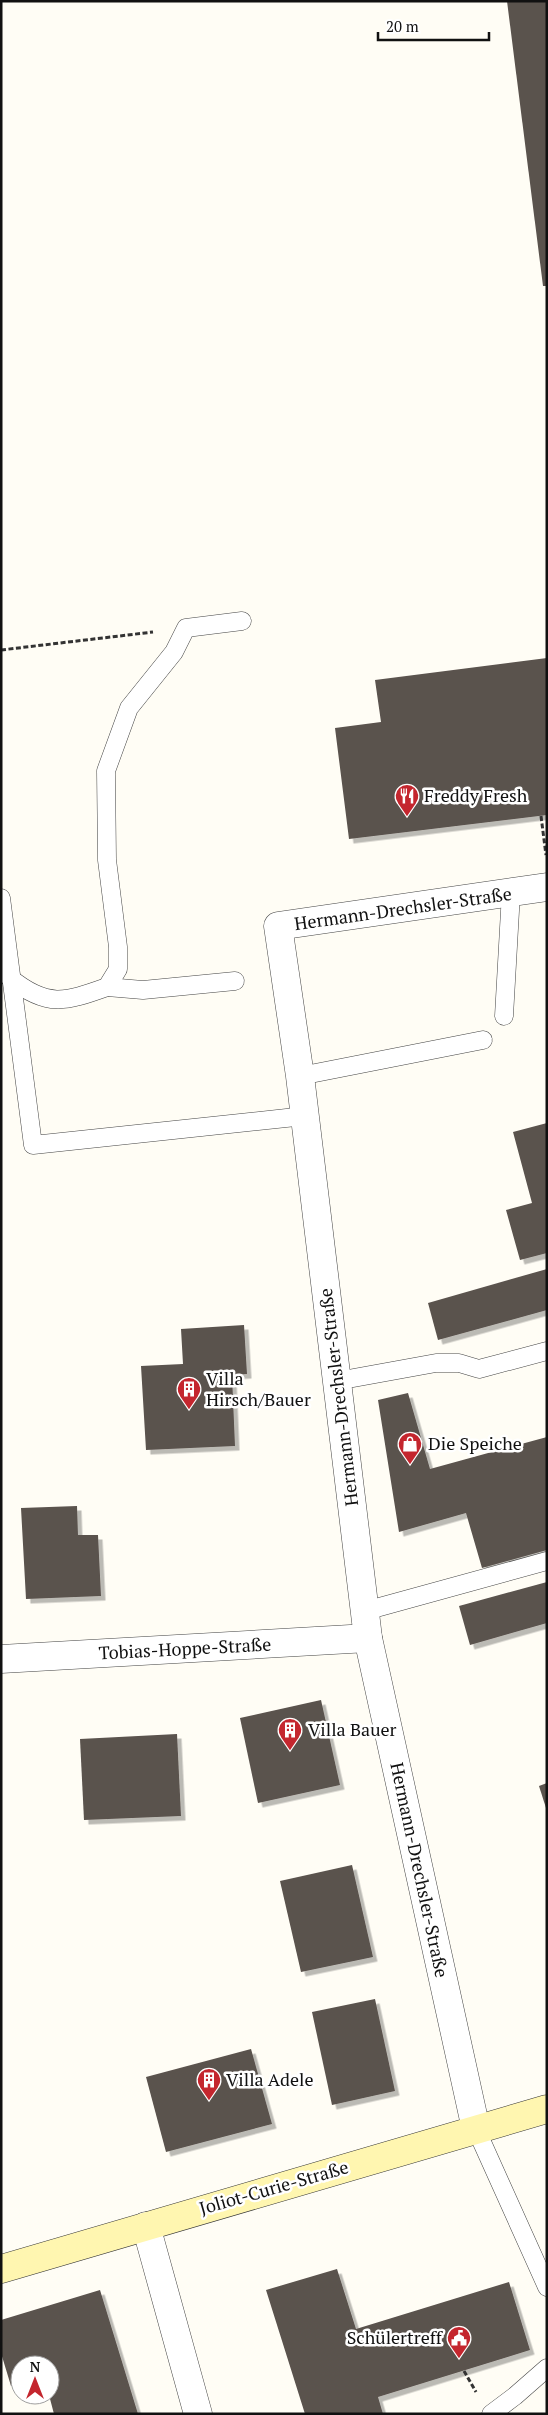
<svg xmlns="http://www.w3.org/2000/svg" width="548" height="2415" font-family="'PT Serif',serif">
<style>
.building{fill:#5a524d;filter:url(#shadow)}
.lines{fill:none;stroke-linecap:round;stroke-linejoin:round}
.service-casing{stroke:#444;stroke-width:19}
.minor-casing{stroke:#444;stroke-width:29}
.secondary-casing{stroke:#333;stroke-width:29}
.path{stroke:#333;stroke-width:3;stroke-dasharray:5 2.5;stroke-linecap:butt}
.service{stroke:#fff;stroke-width:18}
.minor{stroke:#fff;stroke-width:28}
.secondary{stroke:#fff6b0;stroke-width:28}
.labels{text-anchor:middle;stroke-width:5;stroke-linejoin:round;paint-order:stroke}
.poi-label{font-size:18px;fill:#111;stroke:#fff;text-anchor:start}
.street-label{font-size:18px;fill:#111;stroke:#fff}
</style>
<defs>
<filter id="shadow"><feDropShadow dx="4.5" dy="4.5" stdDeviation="0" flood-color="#0004"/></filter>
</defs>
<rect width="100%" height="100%" fill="#fffdf5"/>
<g class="building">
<path d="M507 1H547V286H543Z"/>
<path d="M547 658V815L349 839 335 728 381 722 375 680Z"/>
<path d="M547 1123V1253L520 1260 506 1210 532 1203 513 1132Z"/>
<path d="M547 1269V1310L438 1340 428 1303Z"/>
<path d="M244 1325 247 1374 232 1375 235 1446 146 1450 141 1366 183 1364 181 1329Z"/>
<path d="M408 1393 430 1469 547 1437V1550L482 1568 466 1513 399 1532 378 1400Z"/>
<path d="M77 1506 78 1535H98L101 1596 26 1599 21 1508Z"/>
<path d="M547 1582V1623L470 1645 459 1606Z"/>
<path d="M321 1700 340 1785 258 1803 240 1718Z"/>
<path d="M177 1734 181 1816 84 1820 80 1739Z"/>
<path d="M547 1783V1808H546L539 1786Z"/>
<path d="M352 1865 373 1957 301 1972 280 1881Z"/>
<path d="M375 1999 395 2091 332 2105 312 2012Z"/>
<path d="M251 2049 272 2124 166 2152 146 2077Z"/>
<path d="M337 2269 356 2329 509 2282 530 2350 378 2397 383 2414H305L266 2290Z"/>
<path d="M100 2290 138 2414H54L49 2395 50 2365H20V2384L11 2386 1 2353V2320Z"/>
</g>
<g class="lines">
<g class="service-casing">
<g id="service">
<path d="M1 898 33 1145 305 1116"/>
<path d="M10 978C47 1008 65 1002 107 987L118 969V947L107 860 106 771 129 708 174 652 186 628 242 621"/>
<path d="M107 987 143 990 235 981"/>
<path d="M504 1016 511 893"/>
<path d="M300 1076 483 1040"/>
<path d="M337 1381 436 1363H459L479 1369 547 1351"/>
<path d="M365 1611 547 1561"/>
<path d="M476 2129 547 2287"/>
<path d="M491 2414 515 2396 547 2368"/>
</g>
</g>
<g class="minor-casing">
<g id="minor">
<path d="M1 1659 368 1638"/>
<path d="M476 2129 368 1638 300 1076 278 926 547 887"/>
<path d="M146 2226 198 2414"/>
</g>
</g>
<g class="secondary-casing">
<path id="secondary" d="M1 2269 547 2109"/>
</g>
<g class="path">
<path d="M1 650 153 632"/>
<path d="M541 816 546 855"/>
<path d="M464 2371 476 2392"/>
</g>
<use href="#service" class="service"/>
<use href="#minor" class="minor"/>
<use href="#secondary" class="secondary"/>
</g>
<defs>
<g id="restaurant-pin" transform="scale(1.25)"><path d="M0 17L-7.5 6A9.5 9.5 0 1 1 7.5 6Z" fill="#c4262e" stroke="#fff"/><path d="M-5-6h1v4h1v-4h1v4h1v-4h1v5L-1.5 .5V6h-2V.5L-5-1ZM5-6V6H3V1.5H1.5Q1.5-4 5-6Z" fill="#fff"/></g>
<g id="building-pin" transform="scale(1.25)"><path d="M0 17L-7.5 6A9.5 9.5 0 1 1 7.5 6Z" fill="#c4262e" stroke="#fff"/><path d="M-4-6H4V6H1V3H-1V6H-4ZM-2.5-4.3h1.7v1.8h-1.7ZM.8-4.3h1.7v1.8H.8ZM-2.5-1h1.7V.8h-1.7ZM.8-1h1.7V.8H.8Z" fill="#fff"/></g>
<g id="shop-pin" transform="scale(1.25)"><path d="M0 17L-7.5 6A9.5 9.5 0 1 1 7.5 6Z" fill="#c4262e" stroke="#fff"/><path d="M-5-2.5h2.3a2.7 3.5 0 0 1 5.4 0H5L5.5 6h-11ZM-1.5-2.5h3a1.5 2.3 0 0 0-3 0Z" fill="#fff"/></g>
<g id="civic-pin" transform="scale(1.25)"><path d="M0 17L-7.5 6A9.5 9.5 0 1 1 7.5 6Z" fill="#c4262e" stroke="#fff"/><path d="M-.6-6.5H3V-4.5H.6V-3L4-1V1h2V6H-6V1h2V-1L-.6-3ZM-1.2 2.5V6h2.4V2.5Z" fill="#fff"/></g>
</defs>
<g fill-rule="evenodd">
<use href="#restaurant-pin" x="407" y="796"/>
<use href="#building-pin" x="189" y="1389"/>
<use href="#shop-pin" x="410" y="1444"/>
<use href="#building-pin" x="290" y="1730"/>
<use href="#building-pin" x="209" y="2080"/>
<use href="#civic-pin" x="459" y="2338"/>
</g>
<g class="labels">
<g class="poi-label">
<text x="424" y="802">Freddy Fresh</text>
<text x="206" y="1385">Villa<tspan x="206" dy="21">Hirsch/Bauer</tspan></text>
<text x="428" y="1450">Die Speiche</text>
<text x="308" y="1736">Villa Bauer</text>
<text x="226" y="2086">Villa Adele</text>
<text x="442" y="2344" text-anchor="end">Schülertreff</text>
</g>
<g class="street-label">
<text transform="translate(403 909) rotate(-8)" y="6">Hermann-Drechsler-Straße</text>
<text transform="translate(339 1397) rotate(-97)" y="6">Hermann-Drechsler-Straße</text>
<text transform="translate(185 1649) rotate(-3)" y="6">Tobias-Hoppe-Straße</text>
<text transform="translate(419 1870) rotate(78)" y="6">Hermann-Drechsler-Straße</text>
<text transform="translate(274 2188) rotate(-16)" y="6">Joliot-Curie-Straße</text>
</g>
</g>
<rect width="548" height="2415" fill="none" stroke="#111111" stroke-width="5"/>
<g transform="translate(35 2380)"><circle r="24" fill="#ffffff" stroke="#a0a0a0"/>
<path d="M0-4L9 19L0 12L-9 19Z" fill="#c4262e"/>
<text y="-8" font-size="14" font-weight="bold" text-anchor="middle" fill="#111111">N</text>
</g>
<path d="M378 32v8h111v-8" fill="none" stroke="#111111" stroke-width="2.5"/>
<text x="386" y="32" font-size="15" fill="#111111" stroke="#ffffff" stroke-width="4" paint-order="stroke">20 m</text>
</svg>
